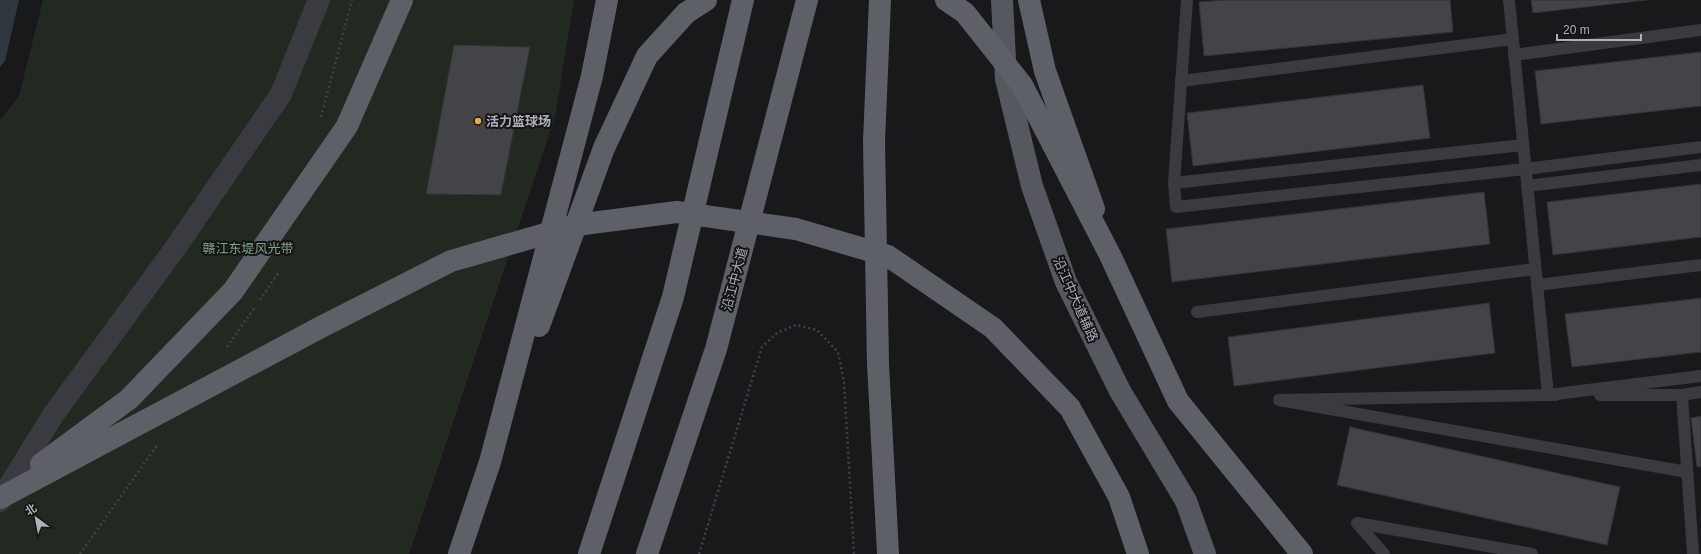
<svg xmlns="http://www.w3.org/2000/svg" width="1701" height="554" font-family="Arial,'Noto Sans SC',sans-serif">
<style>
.green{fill:#212921}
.water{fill:#2f383f}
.building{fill:#434448;stroke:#333337}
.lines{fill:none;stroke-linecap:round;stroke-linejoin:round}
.path{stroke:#404247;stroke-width:2.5;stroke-dasharray:2 3;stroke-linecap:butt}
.service{stroke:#3a3b40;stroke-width:12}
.tertiary{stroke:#3a3b40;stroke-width:22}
.primary{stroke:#56585f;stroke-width:22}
.trunk{stroke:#5e6068;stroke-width:22}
.trunk-bridge{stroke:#5e6068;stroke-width:22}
.poi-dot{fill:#edab3f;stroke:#141416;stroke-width:1.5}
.labels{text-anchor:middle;stroke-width:4;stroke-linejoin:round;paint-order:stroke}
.poi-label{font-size:13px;font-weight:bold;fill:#acb1ba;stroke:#141416;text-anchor:start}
.park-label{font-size:13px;fill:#83a484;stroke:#141416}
.street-label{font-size:13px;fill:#acb1ba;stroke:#141416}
</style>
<rect width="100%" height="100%" fill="#19191b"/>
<path class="green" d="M43 0H574L555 117 409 554H0V120L19 96Z"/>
<path class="water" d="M0 0H19L5 61 0 67Z"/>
<g class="building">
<path d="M1225 0H1450L1453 32 1204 56 1199 2Z"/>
<path d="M1531 0H1647L1533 13Z"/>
<path d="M454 45 530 47 501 195 426 194Z"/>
<path d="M1701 52V106L1541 124 1535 71Z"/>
<path d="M1423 85 1430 138 1193 166 1187 113Z"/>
<path d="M1701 184V237L1553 255 1547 202Z"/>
<path d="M1484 192 1490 244 1172 282 1166 229Z"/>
<path d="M1701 298V352L1572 367 1565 314Z"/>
<path d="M1489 303 1495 353 1234 386 1228 337Z"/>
<path d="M1701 416V466L1697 467 1691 418Z"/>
<path d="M1350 427 1620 487 1607 545 1337 485Z"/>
</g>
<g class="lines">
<g class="path">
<path d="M321 117 352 0"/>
<path d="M260 300 278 273"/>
<path d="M227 347 255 307"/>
<path d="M80 554 158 444"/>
<path d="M699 554 762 347 777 333 796 325 817 330 838 352 844 382 854 554"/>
</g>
<g class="service">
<path d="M1509 0 1548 395H1556"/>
<path d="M1514 55 1701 30"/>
<path d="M1181 81 1513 39"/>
<path d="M1523 145 1174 183 1176 207 1525 169 1701 147"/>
<path d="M1174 183 1187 0"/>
<path d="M1527 186 1701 165"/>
<path d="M1537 285 1701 265"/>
<path d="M1197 312 1535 269"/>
<path d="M1600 395H1682L1693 554"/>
<path d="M1682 395 1701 392"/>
<path d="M1687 472 1279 400 1548 395 1701 376"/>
<path d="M1384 554 1357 523 1532 554"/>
</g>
<path class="tertiary" d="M0 501 53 415 176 247 281 94 319 0"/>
<path class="primary" d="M1002 0 1006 79 1032 186 1066 282 1120 391 1186 501 1205 554"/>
<g class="trunk">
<path d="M880 0 874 141 878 364 888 554"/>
<path d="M1029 0 1045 71 1094 209"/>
<path d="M539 326 604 148 647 56 686 13 706 0"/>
<path d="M459 554 490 462 592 76 607 0"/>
<path d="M589 554 673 297 743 0"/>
<path d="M647 554 716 349 807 0"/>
</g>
<g class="trunk-bridge">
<path d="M946 0 965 13 1022 85 1110 255 1178 401 1302 554"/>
<path d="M41 464 129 399 233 291 347 126 402 0"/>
<path d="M0 498 321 327 451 261 576 225 677 212 796 229 888 256 993 328 1070 408 1119 497 1138 554"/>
</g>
</g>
<circle class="poi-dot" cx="478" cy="121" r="4"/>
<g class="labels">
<g class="poi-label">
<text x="486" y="126">活力篮球场</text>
</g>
<g class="park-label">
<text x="248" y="253">赣江东堤风光带</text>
</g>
<g class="street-label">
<text transform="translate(734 279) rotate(-75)" y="5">沿江中大道</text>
<text transform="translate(1076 299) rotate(66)" y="5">沿江中大道辅路</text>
</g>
</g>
<g transform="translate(36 518) rotate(328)" stroke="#141416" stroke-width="3" paint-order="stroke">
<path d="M0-3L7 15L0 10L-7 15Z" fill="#acb1ba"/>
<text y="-6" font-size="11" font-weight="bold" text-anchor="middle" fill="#acb1ba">北</text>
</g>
<path d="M1557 34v6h84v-6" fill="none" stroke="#acb1ba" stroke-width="2"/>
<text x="1563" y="34" font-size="12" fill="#acb1ba" stroke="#141416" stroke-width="3" paint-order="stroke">20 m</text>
</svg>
